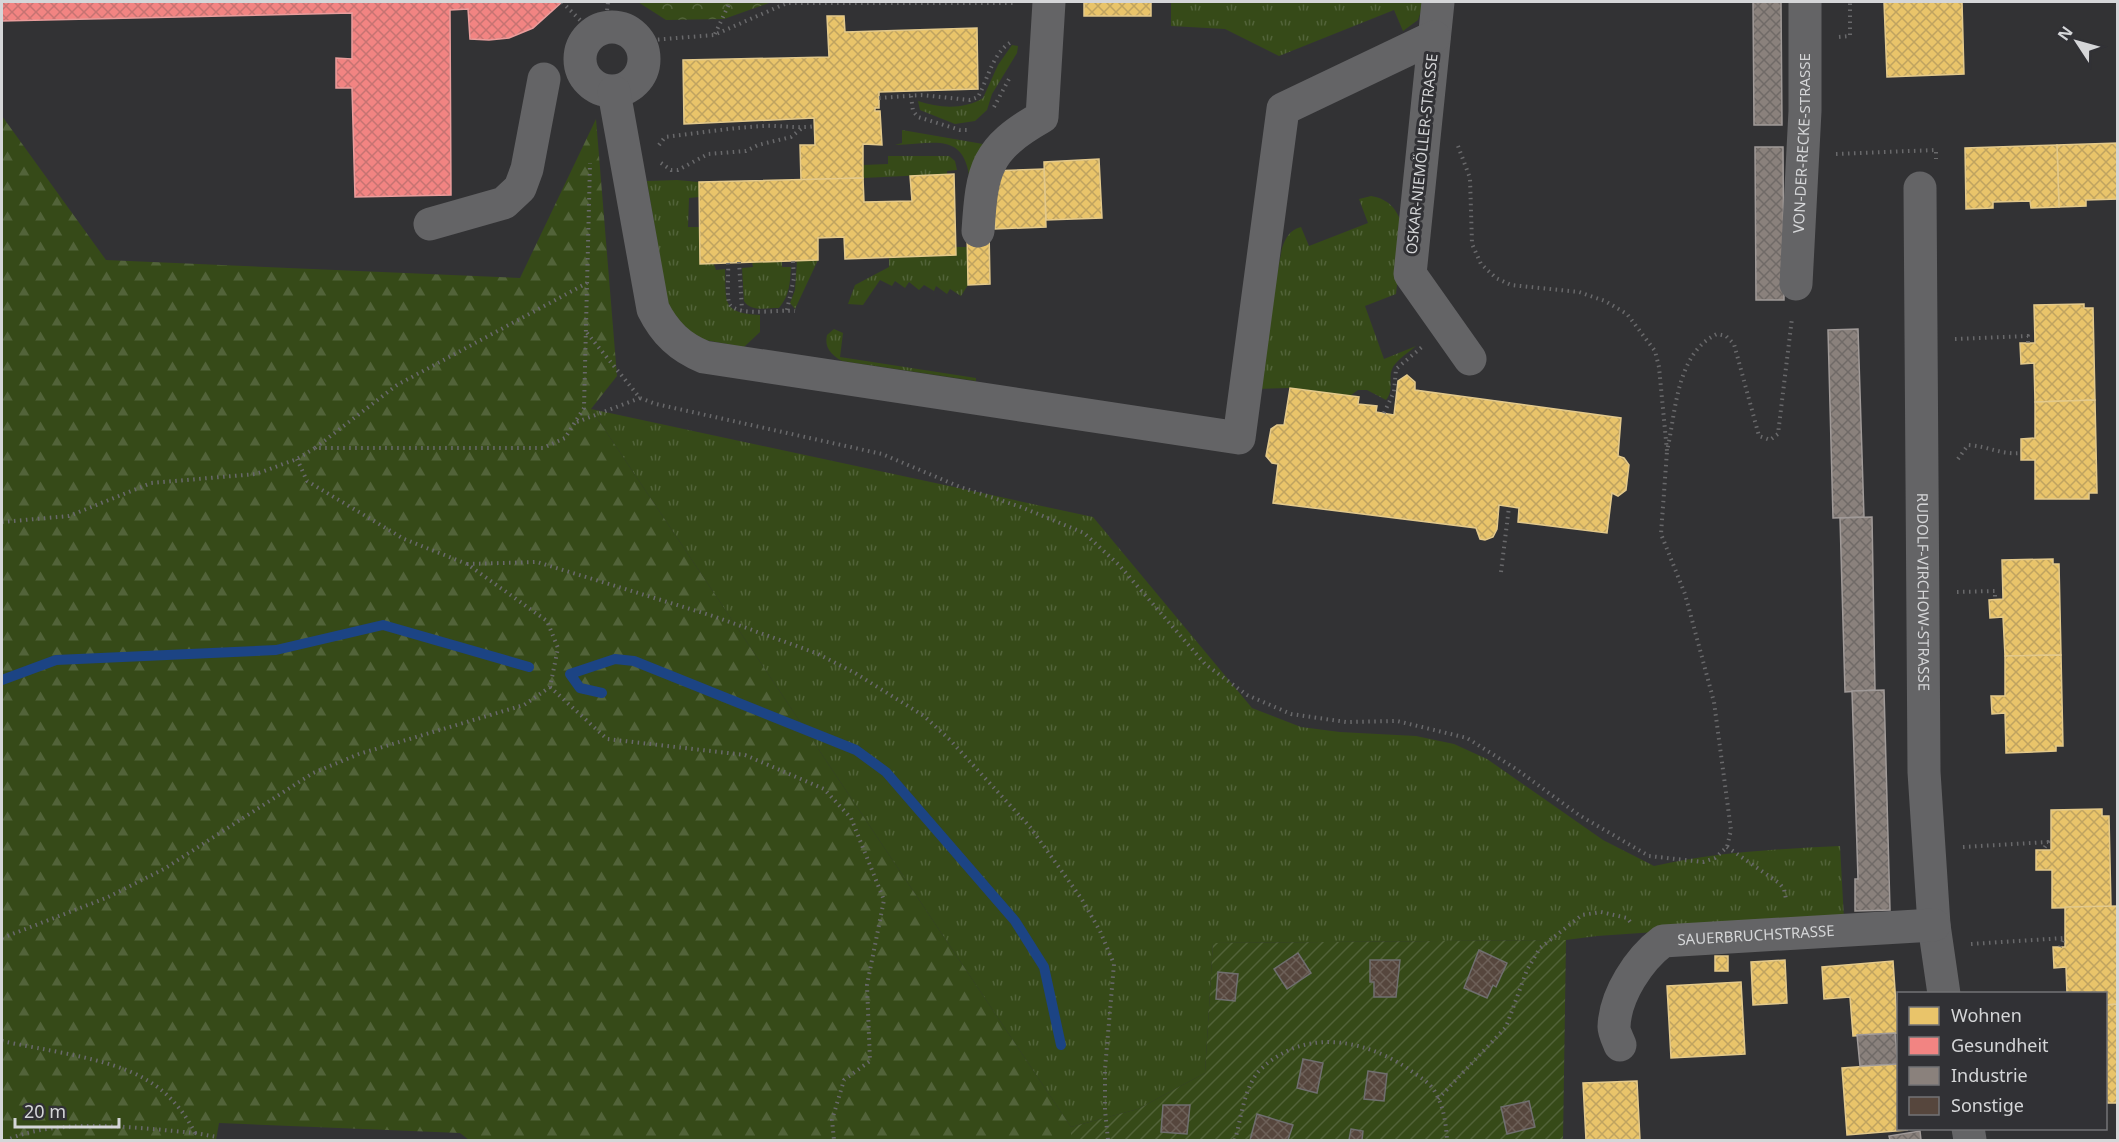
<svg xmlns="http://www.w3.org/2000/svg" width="2119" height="1142" font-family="'Noto Sans',sans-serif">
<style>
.grass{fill:url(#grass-tufts)}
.forest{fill:url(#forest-firs)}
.park{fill:url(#park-crowns)}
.garden{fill:url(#garden-furrows)}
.homes{fill:url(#homes-cross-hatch);stroke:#e3c98b;stroke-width:1.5}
.health{fill:url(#health-cross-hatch);stroke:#e99d9c;stroke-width:1.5}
.industry{fill:url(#industry-cross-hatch);stroke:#a09a98;stroke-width:1.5}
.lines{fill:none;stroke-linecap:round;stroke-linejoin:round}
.stream{stroke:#1c4484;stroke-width:10}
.building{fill:url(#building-cross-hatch);stroke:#706f6f;stroke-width:1.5}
.path{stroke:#69696b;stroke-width:4;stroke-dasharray:1.5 4.5;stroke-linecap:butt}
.minor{stroke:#646466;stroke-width:33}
.labels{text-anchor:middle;stroke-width:6;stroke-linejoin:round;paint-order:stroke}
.street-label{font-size:15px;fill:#d5d6d8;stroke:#313135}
</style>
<defs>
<pattern id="grass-tufts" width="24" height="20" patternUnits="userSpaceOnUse" patternTransform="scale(1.5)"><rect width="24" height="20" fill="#364a18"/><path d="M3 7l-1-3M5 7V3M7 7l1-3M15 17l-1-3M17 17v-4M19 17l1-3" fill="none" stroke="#526339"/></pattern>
<pattern id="forest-firs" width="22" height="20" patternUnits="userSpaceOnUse" patternTransform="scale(1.5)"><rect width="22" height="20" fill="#364a18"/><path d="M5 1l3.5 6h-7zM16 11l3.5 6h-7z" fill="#526339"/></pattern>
<pattern id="park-crowns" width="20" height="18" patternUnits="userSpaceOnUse" patternTransform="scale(1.5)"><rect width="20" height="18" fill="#364a18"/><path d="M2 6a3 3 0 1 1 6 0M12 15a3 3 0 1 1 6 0" fill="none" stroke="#526339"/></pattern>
<pattern id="garden-furrows" width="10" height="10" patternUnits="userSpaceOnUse" patternTransform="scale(1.5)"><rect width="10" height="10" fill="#364a18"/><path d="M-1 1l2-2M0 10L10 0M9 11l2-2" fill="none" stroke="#526339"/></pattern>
<pattern id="homes-cross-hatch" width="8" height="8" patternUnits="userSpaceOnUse" patternTransform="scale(1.5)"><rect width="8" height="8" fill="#e9c46a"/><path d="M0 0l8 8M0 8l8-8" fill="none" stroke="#bfa360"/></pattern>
<pattern id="health-cross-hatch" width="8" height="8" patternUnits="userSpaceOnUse" patternTransform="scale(1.5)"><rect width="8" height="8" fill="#f28482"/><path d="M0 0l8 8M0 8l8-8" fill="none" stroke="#c67372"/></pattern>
<pattern id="industry-cross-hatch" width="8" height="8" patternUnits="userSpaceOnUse" patternTransform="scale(1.5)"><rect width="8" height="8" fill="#8a817c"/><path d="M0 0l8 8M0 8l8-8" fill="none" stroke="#706a67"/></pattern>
<pattern id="building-cross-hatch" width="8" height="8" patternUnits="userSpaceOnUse" patternTransform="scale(1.5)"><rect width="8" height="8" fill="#56463d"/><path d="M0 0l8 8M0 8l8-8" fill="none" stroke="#6d6058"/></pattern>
</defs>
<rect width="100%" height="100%" fill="#323234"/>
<g class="grass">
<path d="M1171 2H1424L1418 20 1403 31 1394 10 1279 56 1225 29 1171 26Z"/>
<path d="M1012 45 1018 46 1017 53 992 94 987 110 975 121 955 124 920 110 918 101C938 108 964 110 983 98L998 65Z"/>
<path d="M902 130 983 144 970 182C965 131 935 144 895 145L902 143Z"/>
<path d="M888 156H949L955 161 957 170 947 171V174L863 178V165L888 164Z"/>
<path d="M677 180 699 182V197L689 198 688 227H700L716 270 725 269C726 303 722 313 760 315V332L744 347 705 340 685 329 668 306 647 181Z"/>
<path d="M1371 196C1390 199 1399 211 1403 230L1396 294 1365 306 1384 359 1416 346C1409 352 1398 359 1393 367 1387 378 1395 389 1386 400L1367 390H1358L1350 396 1290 388 1256 389 1282 248C1286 237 1290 230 1301 227L1309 246 1368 223 1359 199Z"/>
<path d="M956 247H968V285L961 296 950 289 947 294 936 286 934 291 924 285 919 290 909 282 905 288 895 281 892 286 880 280 863 305 848 304 855 285 889 267V257L956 255Z"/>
<path d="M797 260H818L795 309 790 303 795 290Z"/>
<path d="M782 261V267H791C790 282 790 295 779 308 766 308 751 312 744 301L742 268 753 267 752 262Z"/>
<path d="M834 329 843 333 840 357 976 378V381L842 361C831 355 824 347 827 335Z"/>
<path d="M591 409 1093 517 1252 708 1301 727 1340 732 1416 736 1454 744 1487 759 1603 840 1654 866C1716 852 1777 849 1840 846L1844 919 1597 936 1566 940 1213 943 1205 1073 1138 1109 1071 1127Z"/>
</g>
<path class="forest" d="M2 116 106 260 520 278 596 119 617 376 591 409 1071 1127V1140H469L460 1133 219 1123 216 1140H2Z"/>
<path class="park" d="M638 2H772L724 19 666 20Z"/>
<path class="garden" d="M1566 940 1563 1140H1071V1127L1138 1109 1205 1073 1213 943Z"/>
<g class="homes">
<rect x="1084" y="2" width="67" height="14"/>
<path d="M1884 2H1962L1964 74 1887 77Z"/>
<path d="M827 16H844L845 32 977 28 978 89 879 92V108H875V111H880L882 145 863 144V178L801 180 800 145H815L814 118 684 124 683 60 829 57Z"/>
<path d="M2118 143V199L2086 200V206L2059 207 2057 145Z"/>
<path d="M2057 145 2059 207 2031 208 2030 201 1993 202V208L1966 209 1965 148Z"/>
<path d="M1099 159 1102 218 1046 220 1044 162Z"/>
<path d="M1044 169 1046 227 995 229 992 171Z"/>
<path d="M954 174 956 255 845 259 844 237 818 238V260L700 264 699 182 863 178 864 202 912 201 910 176Z"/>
<path d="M967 230H989L990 284 968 285Z"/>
<path d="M2084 304V308H2093L2095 400 2035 402 2034 363 2021 364 2020 343H2035L2034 305Z"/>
<path d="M1407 375 1415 382V390L1621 418 1618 456 1624 458 1629 465 1626 490 1618 496 1612 493 1607 533 1518 522 1519 508 1499 505 1497 529 1493 537 1485 540 1480 539 1476 528 1273 503 1278 464 1272 463 1266 456 1271 429 1277 425H1284L1290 388 1359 397 1358 404 1377 406 1376 412 1394 415 1398 381Z"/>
<path d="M2095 400 2097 493H2089V499H2035V460H2021V439L2035 438V402Z"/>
<path d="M2053 559V564H2059L2061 655 2005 656 2003 617 1990 618 1989 600 2003 599 2002 560Z"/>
<path d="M2061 655 2063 746H2056V751L2006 753 2005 713 1992 714 1991 696H2005V656Z"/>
<path d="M2102 809V816H2109L2111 907 2052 908V870H2036V850H2051V810Z"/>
<path d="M2118 906V1004L2106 1005V994H2067L2066 967 2054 968 2053 947H2065V907Z"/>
<rect x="1715" y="956" width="13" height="15"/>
<path d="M1785 960 1787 1003 1753 1005 1751 962Z"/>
<path d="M1893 961 1898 1033 1853 1036 1850 997 1824 999 1822 967Z"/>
<path d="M1741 982 1745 1054 1671 1058 1667 986Z"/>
<path d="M2118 1004V1103H2106V1005Z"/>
<path d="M1898 1064V1128L1908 1130 1847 1135 1842 1068Z"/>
<path d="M1637 1081 1640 1140H1586L1583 1083Z"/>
</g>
<path class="health" d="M2 2H562L533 28 509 38 489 40 470 39 468 9 450 10 451 195 355 197 352 88H336V58L352 59V13L2 21Z"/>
<g class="industry">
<path d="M1753 2H1781L1782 125H1754Z"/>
<path d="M1755 147H1783L1784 300H1756Z"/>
<path d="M1858 329 1864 517 1833 518 1828 330Z"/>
<path d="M1872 517 1875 690 1845 692 1840 518Z"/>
<path d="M1884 690 1890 910 1855 911V879H1858L1852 691Z"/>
<path d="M1895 1033 1898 1064 1860 1066 1857 1035Z"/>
<path d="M1920 1131 1921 1140H1890L1889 1136Z"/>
</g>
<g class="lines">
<g class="stream">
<path d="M2 680 56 660 276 650 383 625 529 667"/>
<path d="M602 693 580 688 570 674 615 659 634 661 856 750 886 772 1015 921 1044 967 1061 1045"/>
</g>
</g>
<g class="building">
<path d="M1479 950 1507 963 1496 987 1493 985 1487 998 1464 988Z"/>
<path d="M1298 953 1311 973 1287 989 1274 969Z"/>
<path d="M1370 960H1400L1396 997H1374V982H1370Z"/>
<path d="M1218 972 1238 974 1235 1001 1216 999Z"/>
<path d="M1303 1059 1323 1063 1317 1093 1297 1088Z"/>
<path d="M1368 1071 1387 1074 1384 1101 1364 1099Z"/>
<path d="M1529 1101 1535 1127 1507 1134 1501 1107Z"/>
<path d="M1163 1105H1190L1187 1134 1161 1132Z"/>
<path d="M1257 1114 1293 1125 1288 1140H1250Z"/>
<path d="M1351 1129 1363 1131 1362 1140H1349Z"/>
</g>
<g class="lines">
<g class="path">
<path d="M562 2 594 34"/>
<path d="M605 28 608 2"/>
<path d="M715 34 730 2"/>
<path d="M1839 37 1850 36V2"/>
<path d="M640 41 714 35 787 3H1016"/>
<path d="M911 96 913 111 918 117 960 130H971"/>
<path d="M879 98 921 95 970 100 978 97C988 79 993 51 1013 41"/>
<path d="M994 107 1009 79"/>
<path d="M659 145 665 137C698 133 730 128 763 126 781 125 798 129 815 126"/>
<path d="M1458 146 1470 178 1472 244 1481 264 1496 278 1511 285 1579 292 1605 301 1627 314 1655 351 1659 367 1667 451C1676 412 1676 353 1717 334L1726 336 1734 344 1759 436 1770 440 1778 434 1792 318"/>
<path d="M1836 154 1936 150V159"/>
<path d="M661 163 671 170H678L708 154 746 151 758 145 791 137 802 128"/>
<path d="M739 262 742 310"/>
<path d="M728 263C729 271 726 299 730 305 740 317 781 309 795 311"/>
<path d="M787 310 794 278 793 261"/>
<path d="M587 333 640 398 656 404 882 454 960 487 1021 507 1084 533 1119 565 1205 664 1247 695 1291 714 1346 722 1397 721 1467 738 1516 769 1579 815 1649 856 1703 862 1715 858 1727 847 1731 830 1714 702 1685 594 1661 534 1667 451"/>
<path d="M1955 339 2028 336V343"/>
<path d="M1384 413 1394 392 1396 369 1422 347"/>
<path d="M577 422 640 398"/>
<path d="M315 448 397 385 587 283"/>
<path d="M1958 459 1968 445C1988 446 2001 455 2021 453"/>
<path d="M2 522 69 516 151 483 256 474 297 459 315 448H543L565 438 584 408 590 163"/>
<path d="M467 564 537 562 713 616 816 653 855 673 924 716 950 740 1030 827 1081 898 1100 931 1114 964 1105 1069V1110L1108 1140"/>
<path d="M1501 572 1509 507"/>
<path d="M1957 592 1995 591V599"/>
<path d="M550 687 607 739 745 755 824 789 851 818 884 900 867 985 870 1061 844 1080 832 1120 834 1140"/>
<path d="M1727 847 1779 883 1784 889 1786 899"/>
<path d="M1963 847 2048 842 2043 850"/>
<path d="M2 938 106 898 164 869 313 773 359 754 524 705 550 687 558 648 547 621 467 564 404 539 307 481 297 459"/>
<path d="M1971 944 2064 938 2060 947"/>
<path d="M2 1041C42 1050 110 1058 145 1079 167 1091 184 1111 195 1133 139 1128 59 1117 7 1140"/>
<path d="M1438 1099 1506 1027 1527 970 1540 948 1582 915 1601 912 1627 918 1631 923"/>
<path d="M195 1133 217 1137"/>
<path d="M1235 1140C1241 1119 1244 1088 1259 1071 1302 1028 1361 1038 1407 1068 1416 1075 1430 1082 1435 1092 1444 1107 1446 1124 1447 1140"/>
</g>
<g class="minor">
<path d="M1438 2 1410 274 1470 359"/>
<circle cx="612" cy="59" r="32"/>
<path d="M614 92 653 309C665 333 680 347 704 357L1239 438 1283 109 1434 37"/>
<path id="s1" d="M1920 188 1924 772 1934 925 1944 994"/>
<path d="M430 224 504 203 520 188 527 169 544 79"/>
<path d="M978 231C982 168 986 149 1042 117L1049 2"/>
<path id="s2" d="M1796 284 1805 111V2"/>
<path id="s3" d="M1620 1045C1618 1040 1614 1032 1614 1027 1615 995 1639 959 1663 941L1934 925"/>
<path d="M1968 1128 1970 1140"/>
</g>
</g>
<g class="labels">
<g class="street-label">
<text dy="5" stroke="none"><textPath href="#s2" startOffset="141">VON-DER-RECKE-STRASSE</textPath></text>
<text transform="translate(1422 154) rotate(-84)" y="5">OSKAR-NIEMÖLLER-STRASSE</text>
<text dy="5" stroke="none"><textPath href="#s1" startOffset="404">RUDOLF-VIRCHOW-STRASSE</textPath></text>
<text dy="5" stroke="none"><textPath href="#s3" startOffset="214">SAUERBRUCHSTRASSE</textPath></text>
</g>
</g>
<rect width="2119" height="1142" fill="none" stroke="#d5d6d8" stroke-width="6"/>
<rect x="1897" y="992" width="210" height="138" fill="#313135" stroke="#737376" stroke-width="1.5"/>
<rect x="1909" y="1007" width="30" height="18" fill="#e9c46a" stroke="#737376" stroke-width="1.5"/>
<text x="1951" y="1022" font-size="18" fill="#d5d6d8">Wohnen</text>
<rect x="1909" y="1037" width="30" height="18" fill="#f28482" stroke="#737376" stroke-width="1.5"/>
<text x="1951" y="1052" font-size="18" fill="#d5d6d8">Gesundheit</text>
<rect x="1909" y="1067" width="30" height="18" fill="#8a817c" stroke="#737376" stroke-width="1.5"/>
<text x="1951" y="1082" font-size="18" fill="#d5d6d8">Industrie</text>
<rect x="1909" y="1097" width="30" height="18" fill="#56463d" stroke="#737376" stroke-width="1.5"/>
<text x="1951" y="1112" font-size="18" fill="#d5d6d8">Sonstige</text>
<g transform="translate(2077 42) rotate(306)" stroke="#313135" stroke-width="4.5" paint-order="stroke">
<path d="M0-4.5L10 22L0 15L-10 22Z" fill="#d5d6d8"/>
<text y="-9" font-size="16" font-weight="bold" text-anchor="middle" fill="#d5d6d8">N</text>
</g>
<path d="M15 1118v9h104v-9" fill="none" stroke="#d5d6d8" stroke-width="3"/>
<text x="24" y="1118" font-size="18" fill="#d5d6d8" stroke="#313135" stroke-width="4.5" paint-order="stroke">20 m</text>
</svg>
